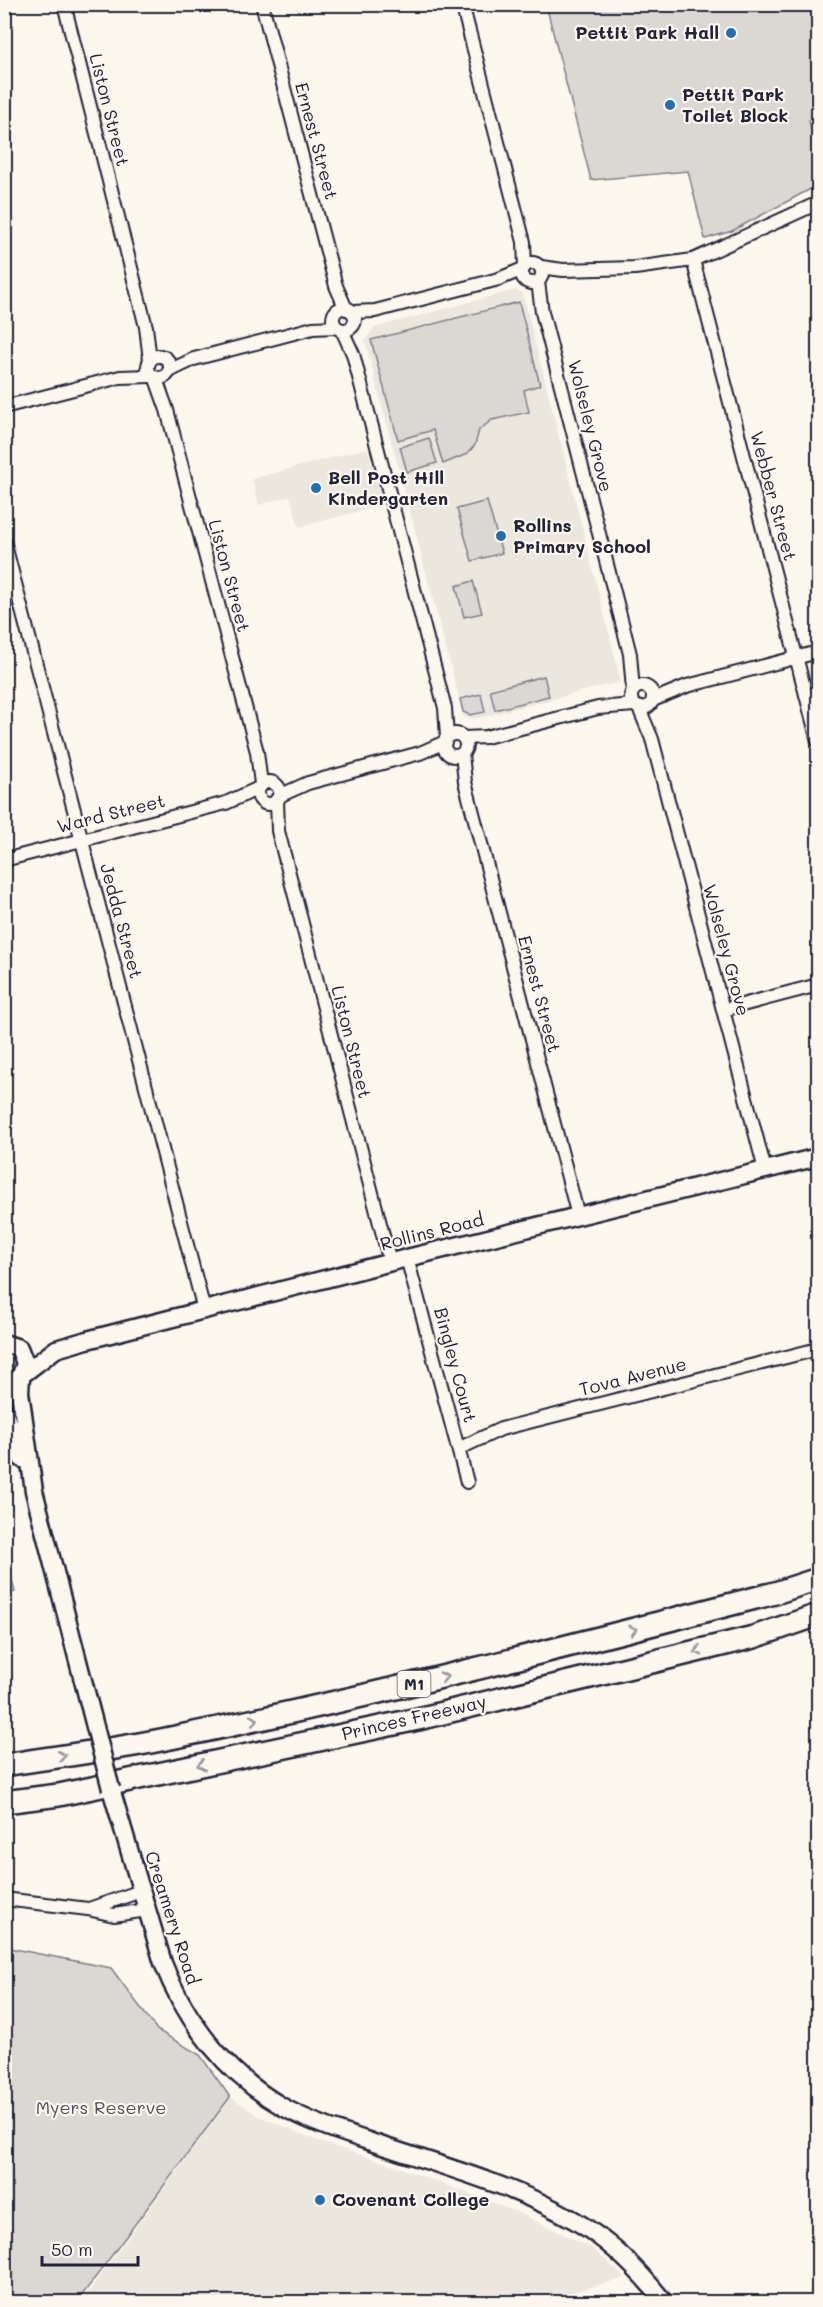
<svg xmlns="http://www.w3.org/2000/svg" width="823" height="2307" font-family="Mali,sans-serif">
<style>
.built{fill:#ebe7df}
.green{fill:#dbd8d3;stroke:#7e7d87;stroke-width:1.5}
.lines{fill:none;stroke-linecap:round;stroke-linejoin:round}
.street-casing{stroke:#22223b;stroke-width:16}
.secondary-casing{stroke:#22223b;stroke-width:21}
.highway-casing{stroke:#22223b;stroke-width:26}
.street{stroke:#fbf7ec;stroke-width:12}
.secondary{stroke:#fbf7ec;stroke-width:16}
.highway{stroke:#fbf7ec;stroke-width:21}
.secondary-bridge-casing{stroke:#22223b;stroke-width:21;stroke-linecap:butt}
.secondary-bridge{stroke:#fbf7ec;stroke-width:16}
.oneway{stroke:#99979c}
.poi-dot{fill:#1f6fb2;stroke:#fbf7ec;stroke-width:2}
.labels{text-anchor:middle;stroke-width:4.5;stroke-linejoin:round;paint-order:stroke}
.shield{fill:#fbf7ec;stroke:#636270;stroke-width:1.5}
.shield-label{font-size:16px;font-weight:bold;fill:#22223b}
.poi-label{font-size:18px;font-weight:bold;fill:#22223b;stroke:#fbf7ec;text-anchor:start}
.street-label{font-size:18px;fill:#22223b;stroke:#fbf7ec}
.park-label{font-size:18px;fill:#505061;stroke:#fbf7ec}
</style>
<rect width="100%" height="100%" fill="#fbf7ec"/>
<filter id="ink" filterUnits="userSpaceOnUse"><feTurbulence type="fractalNoise" baseFrequency=".0167" numOctaves="2"/><feDisplacementMap in="SourceGraphic" scale="12" xChannelSelector="R" yChannelSelector="G"/><feConvolveMatrix kernelMatrix="1 2 1 2 8 2 1 2 1" color-interpolation-filters="sRGB"/></filter>
<g filter="url(#ink)">
<g class="built">
<path d="M515 290 523 294 620 677 619 682 475 719 464 717 365 341 373 329 384 325Z"/>
<path d="M367 448 383 505 299 527 290 496 259 505 252 479Z"/>
<path d="M231 2097 257 2115 323 2143 393 2165 517 2212 592 2248 625 2278 535 2302H81Z"/>
</g>
<g class="green">
<path d="M546 5H818V117L809 120 818 159V185L732 231 705 239 688 171 591 180Z"/>
<path d="M519 302 540 385 524 390 529 412 492 420 479 430 475 445 467 454 443 464 433 430 398 440 371 340Z"/>
<path d="M429 438 437 463 407 472 400 447Z"/>
<path d="M487 501 502 553 472 561 457 509Z"/>
<path d="M473 581 482 613 464 617 456 586Z"/>
<path d="M544 676 549 696 495 710 490 690Z"/>
<path d="M481 694 485 712 470 715 463 712 460 699Z"/>
<path d="M5 1552 15 1592 5 1595H4Z"/>
<path d="M4 1947 111 1968 157 2030 200 2055 230 2097 77 2302H5Z"/>
</g>
<g class="lines">
<g class="street-casing">
<g id="street">
<path d="M64 4 146 327 150 360"/>
<path d="M262 4 336 286 346 309"/>
<path d="M462 4 524 242 525 266"/>
<path d="M693 260 818 741"/>
<circle cx="532" cy="273" r="10"/>
<path d="M541 267 563 270 635 268 693 260 818 203"/>
<path d="M538 282 542 312 630 654 633 690"/>
<circle cx="344" cy="319" r="11"/>
<path d="M352 312 375 311 499 279 523 269"/>
<path d="M342 330 353 354 445 708 447 737"/>
<circle cx="159" cy="367" r="11"/>
<path d="M169 371 194 359 313 328 336 327"/>
<path d="M156 379 167 410 257 752 261 784"/>
<path d="M4 407 120 377 151 376"/>
<path d="M4 541 204 1310"/>
<circle cx="642" cy="697" r="11"/>
<path d="M653 700 687 686 818 652"/>
<path d="M639 708 652 739 765 1170"/>
<circle cx="455" cy="745" r="11"/>
<path d="M464 738 486 737 598 708 634 705"/>
<path d="M462 754 465 782 578 1216"/>
<circle cx="269" cy="793" r="11"/>
<path d="M279 796 308 783 420 753 445 742"/>
<path d="M277 799 278 831 390 1262"/>
<path d="M4 860 226 803 259 788"/>
<path d="M723 1010 818 985"/>
<path d="M407 1258 467 1482"/>
<path d="M460 1448 501 1429 818 1349"/>
<path d="M4 1899 88 1909 114 1915 147 1910"/>
<path d="M89 1909 141 1891"/>
</g>
</g>
<g class="secondary-casing">
<g id="secondary">
<path d="M4 1343 19 1348 25 1363 20 1378 4 1385"/>
<path d="M22 1375 56 1349 87 1340 407 1258 818 1157"/>
<path d="M21 1377 20 1392 34 1491 93 1719"/>
<path d="M4 1412 22 1459"/>
<path d="M111 1789 163 1963C186 2022 227 2075 283 2107 310 2122 341 2132 371 2142 438 2165 512 2184 574 2220 610 2241 639 2270 664 2302"/>
</g>
</g>
<g class="highway-casing">
<g id="highway">
<path d="M4 1765C58 1756 113 1750 166 1739 371 1697 573 1645 775 1593L818 1579"/>
<path d="M4 1802 59 1795 418 1719 754 1637 818 1615"/>
</g>
</g>
<use href="#street" class="street"/>
<use href="#secondary" class="secondary"/>
<use href="#highway" class="highway"/>
<g class="secondary-bridge-casing">
<path id="secondary-bridge" d="M93 1719 111 1789"/>
</g>
<use href="#secondary-bridge" class="secondary-bridge"/>
</g>
<defs><path id="oneway-chevron" d="M-2-3.5L2.5 0L-2 3.5" fill="none" stroke-width="1.6" stroke-linecap="round" stroke-linejoin="round" transform="scale(1.5)"/></defs>
<g class="oneway">
<use href="#oneway-chevron" transform="translate(633 1630) rotate(-14)"/>
<use href="#oneway-chevron" transform="translate(698 1651) rotate(166)"/>
<use href="#oneway-chevron" transform="translate(444 1677) rotate(-13)"/>
<use href="#oneway-chevron" transform="translate(254 1720) rotate(-12)"/>
<use href="#oneway-chevron" transform="translate(62 1756) rotate(-9)"/>
<use href="#oneway-chevron" transform="translate(201 1765) rotate(168)"/>
</g>
</g>
<g class="poi-dot">
<circle cx="731" cy="33" r="6"/>
<circle cx="670" cy="105" r="6"/>
<circle cx="316" cy="488" r="6"/>
<circle cx="501" cy="536" r="6"/>
<circle cx="320" cy="2200" r="6"/>
</g>
<g class="labels">
<rect class="shield" x="397.5" y="1671" width="33" height="26" rx="4.5"/>
<g class="shield-label">
<text x="414" y="1690">M1</text>
</g>
<g class="poi-label">
<text x="719" y="39" text-anchor="end">Pettit Park Hall</text>
<text x="682" y="101">Pettit Park<tspan x="682" dy="21">Toilet Block</tspan></text>
<text x="328" y="484">Bell Post Hill<tspan x="328" dy="21">Kindergarten</tspan></text>
<text x="513" y="532">Rollins<tspan x="513" dy="21">Primary School</tspan></text>
<text x="332" y="2206">Covenant College</text>
</g>
<g class="street-label">
<text transform="translate(109 110) rotate(76)" y="6">Liston Street</text>
<text transform="translate(316 141) rotate(75)" y="6">Ernest Street</text>
<text transform="translate(590 426) rotate(76)" y="6">Wolseley Grove</text>
<text transform="translate(773 496) rotate(75)" y="6">Webber Street</text>
<text transform="translate(229 576) rotate(75)" y="6">Liston Street</text>
<text transform="translate(111 814) rotate(-14)" y="6">Ward Street</text>
<text transform="translate(121 921) rotate(75)" y="6">Jedda Street</text>
<text transform="translate(726 950) rotate(75)" y="6">Wolseley Grove</text>
<text transform="translate(539 994) rotate(75)" y="6">Ernest Street</text>
<text transform="translate(351 1042) rotate(76)" y="6">Liston Street</text>
<text transform="translate(432 1232) rotate(-14)" y="6">Rollins Road</text>
<text transform="translate(455 1365) rotate(75)" y="6">Bingley Court</text>
<text transform="translate(633 1377) rotate(-14)" y="6">Tova Avenue</text>
<text transform="translate(414 1718) rotate(-13)" y="6">Princes Freeway</text>
<text transform="translate(172 1918) rotate(72)" y="6">Creamery Road</text>
</g>
<g class="park-label">
<text x="101" y="2114">Myers Reserve</text>
</g>
</g>
<rect width="823" height="2307" fill="none" stroke="#fbf7ec" stroke-width="24"/>
<rect x="12" y="12" width="799" height="2283" fill="none" stroke="#22223b" stroke-width="2" filter="url(#ink)"/>
<path d="M42 2256v9h96v-9" fill="none" stroke="#22223b" stroke-width="3"/>
<text x="51" y="2256" font-size="18" fill="#22223b" stroke="#fbf7ec" stroke-width="4.5" paint-order="stroke">50 m</text>
</svg>
